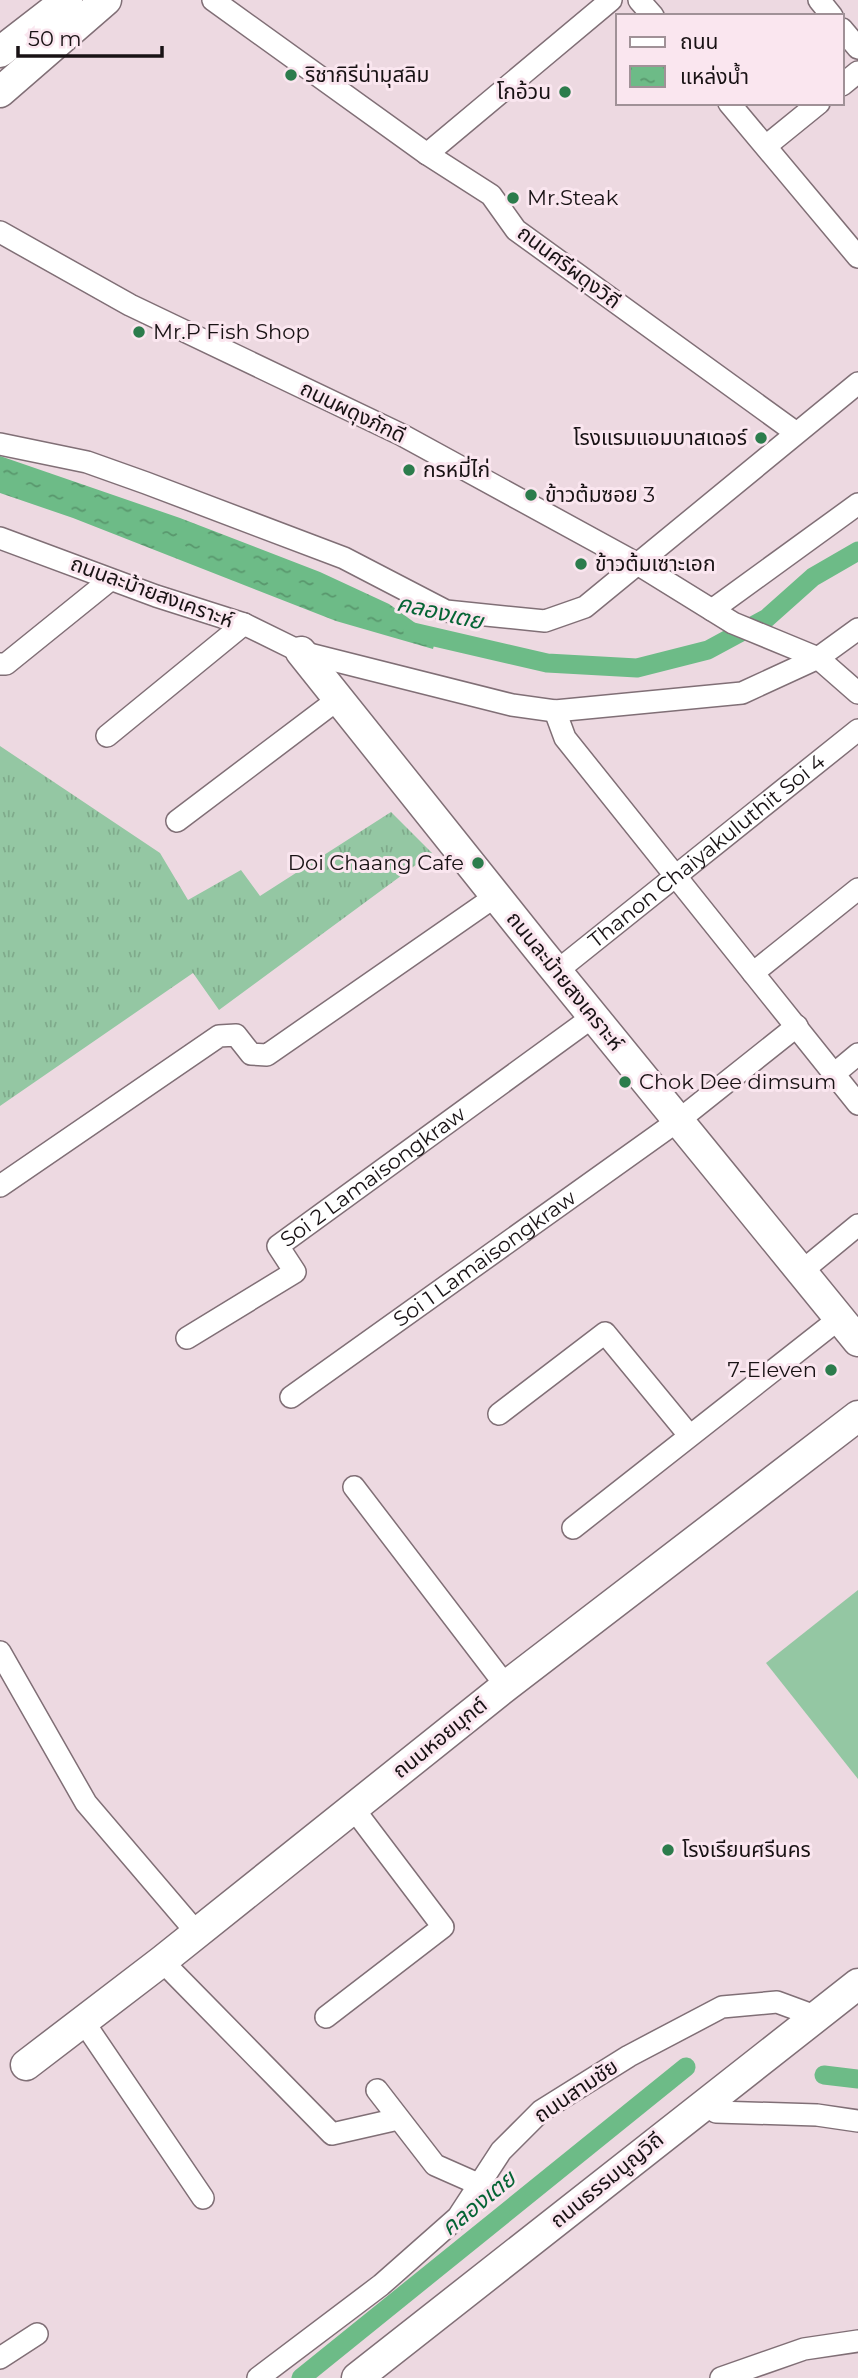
<svg xmlns="http://www.w3.org/2000/svg" width="858" height="2378" font-family="Montserrat,'Noto Sans Thai',sans-serif">
<style>
.grass{fill:url(#grass-tufts)}
.pitch{fill:#94c7a3}
.water{fill:url(#water-ripples)}
.lines{fill:none;stroke-linecap:round;stroke-linejoin:round}
.canal{stroke:#6dbb87;stroke-width:19}
.street-casing{stroke:#806f76;stroke-width:24}
.secondary-casing{stroke:#806f76;stroke-width:33}
.street{stroke:#fff;stroke-width:21}
.secondary{stroke:#fff;stroke-width:30}
.poi-dot{fill:#2c7c4c;stroke:#fae6ef;stroke-width:2.5}
.labels{text-anchor:middle;stroke-width:6;stroke-linejoin:round;paint-order:stroke}
.poi-label{font-size:21px;fill:#181214;stroke:#fae6ef;text-anchor:start}
.street-label{font-size:21px;fill:#181214;stroke:#fae6ef}
.water-label{font-size:23px;font-style:italic;fill:#056435;stroke:#fae6ef}
</style>
<defs>
<pattern id="grass-tufts" width="24" height="20" patternUnits="userSpaceOnUse" patternTransform="scale(1.75)"><rect width="24" height="20" fill="#94c7a3"/><path d="M3 7l-1-3M5 7V3M7 7l1-3M15 17l-1-3M17 17v-4M19 17l1-3" fill="none" stroke="#7faa8b"/></pattern>
<pattern id="water-ripples" width="26" height="14" patternUnits="userSpaceOnUse" patternTransform="scale(1.75)"><rect width="26" height="14" fill="#6dbb87"/><path d="M2 4q2-2 4 0t4 0M15 11q2-2 4 0t4 0" fill="none" stroke="#59976d"/></pattern>
</defs>
<rect width="100%" height="100%" fill="#edd9e1"/>
<path class="grass" d="M0 746 160 853 188 900 241 870 260 896 391 812 432 853 219 1010 193 973 0 1106Z"/>
<path class="pitch" d="M858 1590V1779L766 1663Z"/>
<path class="water" d="M0 456 180 518 320 572 389 604 418 625 438 631 433 649 336 621 73 518 0 493Z"/>
<g class="lines">
<g class="canal">
<path d="M413 632 547 663 637 668 708 650 767 618 813 577 858 551"/>
<path d="M824 2075 858 2079"/>
<path d="M301 2378 686 2067"/>
</g>
<g class="street-casing">
<g id="street">
<path d="M213 0 427 154 491 195 516 230 795 432"/>
<path d="M639 0 653 16"/>
<path d="M819 0 832 16"/>
<path d="M842 29 858 48"/>
<path d="M842 85 858 72"/>
<path d="M729 103 858 257"/>
<path d="M766 146 819 103"/>
<path d="M427 154 611 0"/>
<path d="M0 232 130 305 402 435 636 563 733 623 818 658 858 693"/>
<path d="M0 444 87 462 146 483 344 558 446 611 545 621 585 607 858 383"/>
<path d="M0 538 156 596 244 624 301 652 512 705 555 711 742 693 818 658 858 629"/>
<path d="M712 610 858 504"/>
<path d="M0 664H6L110 580"/>
<path d="M555 711 565 738 858 1104"/>
<path d="M107 736 244 624"/>
<path d="M177 821 337 700"/>
<path id="s1" d="M557 971 858 730"/>
<path d="M753 973 858 889"/>
<path d="M834 1074 858 1054"/>
<path d="M0 1186 219 1036 236 1035 251 1054 267 1055 496 896"/>
<path d="M802 1271 858 1225"/>
<path id="s2" d="M187 1338 295 1272 278 1246 594 1016"/>
<path id="s3" d="M291 1397 679 1120 797 1026"/>
<path d="M499 1414 605 1333 689 1435"/>
<path d="M354 1487 506 1686"/>
<path d="M573 1528 840 1318"/>
<path d="M0 1652 86 1803 197 1933"/>
<path d="M162 1961 332 2134 398 2119"/>
<path d="M326 2017 443 1927 353 1808"/>
<path d="M83 2021 203 2198"/>
<path d="M377 2090 435 2165 478 2184"/>
<path d="M706 2101 716 2112 817 2115 858 2121"/>
<path d="M0 2358 37 2334"/>
<path d="M258 2378 381 2285 458 2217 501 2151 541 2111 629 2056 722 2007 777 2002 815 2016"/>
<path d="M721 2378 804 2349 858 2341"/>
</g>
</g>
<g class="secondary-casing">
<g id="secondary">
<path d="M0 52 67 0"/>
<path d="M0 92 106 0"/>
<path d="M301 652 540 951 858 1341"/>
<path d="M26 2065 162 1961 506 1686 858 1416"/>
<path d="M357 2378 858 1984"/>
</g>
</g>
<use href="#street" class="street"/>
<use href="#secondary" class="secondary"/>
</g>
<g class="poi-dot">
<circle cx="291" cy="75" r="7"/>
<circle cx="565" cy="92" r="7"/>
<circle cx="513" cy="198" r="7"/>
<circle cx="139" cy="332" r="7"/>
<circle cx="761" cy="438" r="7"/>
<circle cx="409" cy="470" r="7"/>
<circle cx="531" cy="495" r="7"/>
<circle cx="581" cy="564" r="7"/>
<circle cx="478" cy="863" r="7"/>
<circle cx="625" cy="1082" r="7"/>
<circle cx="831" cy="1370" r="7"/>
<circle cx="668" cy="1850" r="7"/>
</g>
<g class="labels">
<g class="poi-label">
<text x="305" y="82">ริชากิรีน่ามุสลิม</text>
<text x="551" y="99" text-anchor="end">โกอ้วน</text>
<text x="527" y="205">Mr.Steak</text>
<text x="153" y="339">Mr.P Fish Shop</text>
<text x="747" y="445" text-anchor="end">โรงแรมแอมบาสเดอร์</text>
<text x="423" y="477">กรหมี่ไก่</text>
<text x="545" y="502">ข้าวต้มซอย 3</text>
<text x="595" y="571">ข้าวต้มเซาะเอก</text>
<text x="464" y="870" text-anchor="end">Doi Chaang Cafe</text>
<text x="639" y="1089">Chok Dee dimsum</text>
<text x="817" y="1377" text-anchor="end">7-Eleven</text>
<text x="682" y="1857">โรงเรียนศรีนคร</text>
</g>
<g class="street-label">
<text transform="translate(569 267) rotate(37)" y="7">ถนนศรีผดุงวิถี</text>
<text transform="translate(353 412) rotate(26)" y="7">ถนนผดุงภักดี</text>
<text transform="translate(152 592) rotate(20)" y="7">ถนนละม้ายสงเคราะห์</text>
<text dy="7" stroke="none"><textPath href="#s1" startOffset="192">Thanon Chaiyakuluthit Soi 4</textPath></text>
<text transform="translate(565 981) rotate(51)" y="7">ถนนละม้ายสงเคราะห์</text>
<text dy="7" stroke="none"><textPath href="#s2" startOffset="275">Soi 2 Lamaisongkraw</textPath></text>
<text dy="7" stroke="none"><textPath href="#s3" startOffset="238">Soi 1 Lamaisongkraw</textPath></text>
<text transform="translate(440 1738) rotate(-39)" y="7">ถนนหอยมุกต์</text>
<text transform="translate(576 2091) rotate(-34)" y="7">ถนนสามชัย</text>
<text transform="translate(607 2180) rotate(-39)" y="7">ถนนธรรมนูญวิถี</text>
</g>
<g class="water-label">
<text transform="translate(440 612) rotate(13)" y="8">คลองเตย</text>
<text transform="translate(478 2203) rotate(-39)" y="8">คลองเตย</text>
</g>
</g>
<rect x="616" y="14" width="228" height="91" fill="#fae6ef" stroke="#a09197" stroke-width="2"/>
<rect x="630" y="37" width="35" height="10" fill="#ffffff" stroke="#a09197" stroke-width="2"/>
<text x="680" y="49" font-size="21" fill="#181214">ถนน</text>
<rect x="630" y="66" width="35" height="21" fill="url(#water-ripples)" stroke="#a09197" stroke-width="2"/>
<text x="680" y="84" font-size="21" fill="#181214">แหล่งน้ำ</text>
<path d="M18 46v10h144v-10" fill="none" stroke="#181214" stroke-width="3.5"/>
<text x="28" y="46" font-size="21" fill="#181214" stroke="#fae6ef" stroke-width="5" paint-order="stroke">50 m</text>
</svg>
